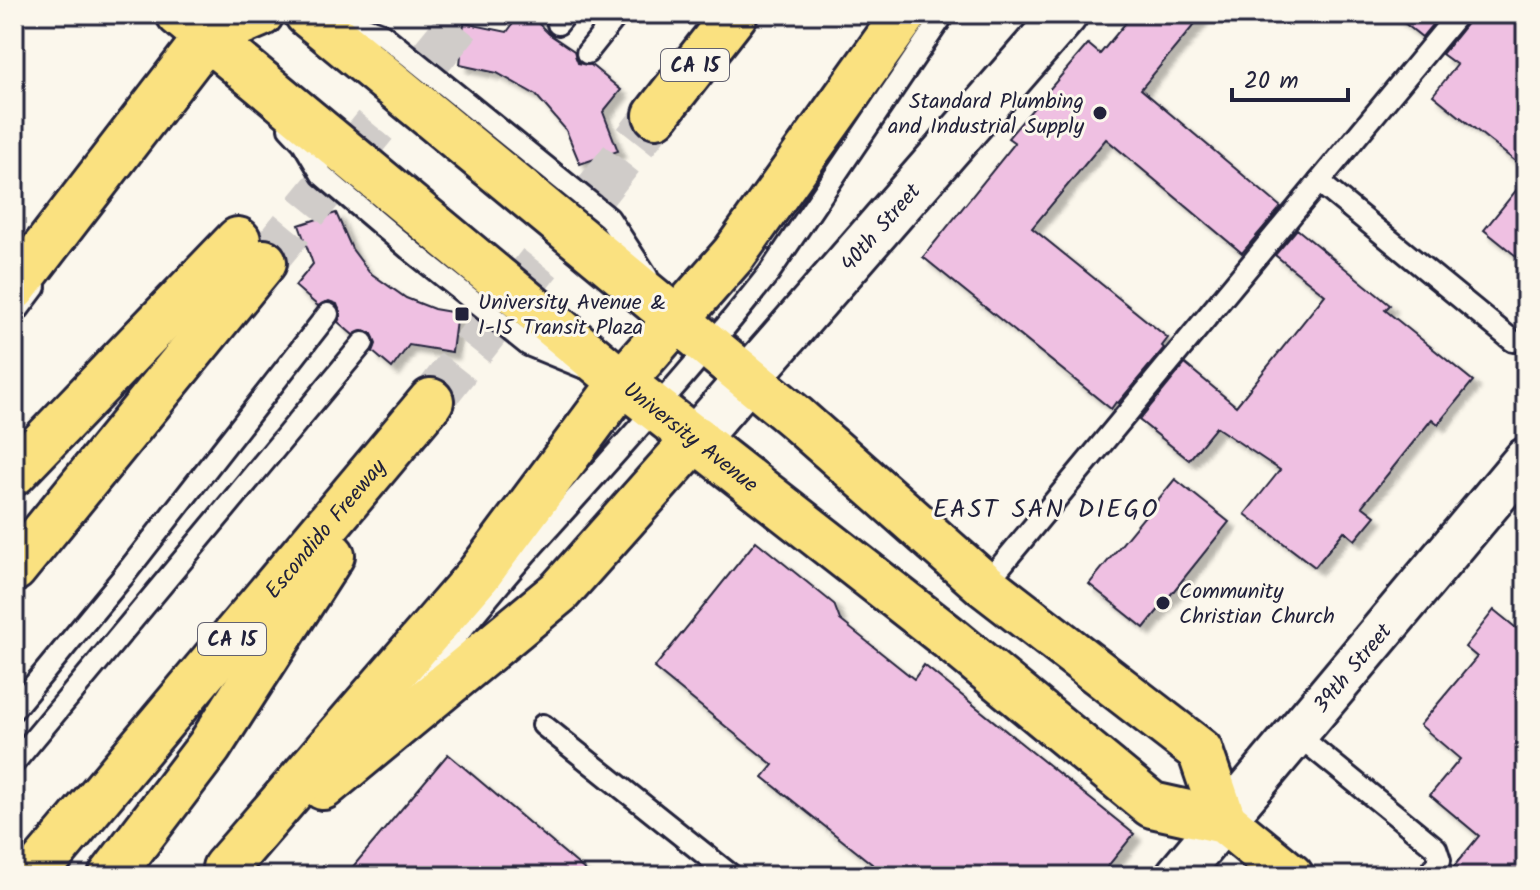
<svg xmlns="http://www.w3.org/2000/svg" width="1540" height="890" font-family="Kalam,sans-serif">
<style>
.building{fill:#efc0e2;stroke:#22223b;stroke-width:2;filter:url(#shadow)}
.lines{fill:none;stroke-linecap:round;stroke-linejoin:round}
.motorway-tunnel{stroke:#d0ccc9;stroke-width:44;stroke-dasharray:44 22;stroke-linecap:butt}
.service-casing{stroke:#22223b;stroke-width:26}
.minor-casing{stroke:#22223b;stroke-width:48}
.tertiary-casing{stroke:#22223b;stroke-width:50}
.primary-casing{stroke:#22223b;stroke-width:50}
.motorway-casing{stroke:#22223b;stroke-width:50}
.service{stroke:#fbf7ec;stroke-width:20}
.minor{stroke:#fbf7ec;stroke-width:42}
.tertiary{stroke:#fbf7ec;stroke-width:44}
.primary{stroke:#fae180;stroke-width:44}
.motorway{stroke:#fae180;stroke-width:44}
.poi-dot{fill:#22223b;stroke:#fbf7ec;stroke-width:3}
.labels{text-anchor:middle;stroke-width:6;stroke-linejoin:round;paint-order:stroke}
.shield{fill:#fbf7ec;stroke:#636270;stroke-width:2}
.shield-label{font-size:20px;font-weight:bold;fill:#22223b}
.poi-label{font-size:22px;fill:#22223b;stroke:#fbf7ec;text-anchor:start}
.street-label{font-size:22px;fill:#22223b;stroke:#fbf7ec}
.quarter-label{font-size:26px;letter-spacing:2px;fill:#22223b;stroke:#fbf7ec}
</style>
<defs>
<filter id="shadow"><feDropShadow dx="7" dy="7" stdDeviation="2" flood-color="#0004"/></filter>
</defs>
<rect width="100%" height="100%" fill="#fbf7ec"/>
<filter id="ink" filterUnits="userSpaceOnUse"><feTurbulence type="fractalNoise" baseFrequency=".0125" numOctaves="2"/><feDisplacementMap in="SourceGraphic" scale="16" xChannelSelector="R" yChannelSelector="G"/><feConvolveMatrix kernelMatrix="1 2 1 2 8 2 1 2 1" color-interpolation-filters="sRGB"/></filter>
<g filter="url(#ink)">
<g class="building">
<path d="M520 14H529L549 34 574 51 578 63 591 65 621 90 603 112 618 151 580 164 566 130 536 95 497 73 460 65 464 23 507 32Z"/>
<path d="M1133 14H1203L1141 89 1281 207 1242 253 1106 139 1032 228 1168 338 1162 346 1164 348 1118 403 1116 402 1111 409 923 257 1015 143 1008 138 1088 44 1100 54Z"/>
<path d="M1393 14H1441L1422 37Z"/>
<path d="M1471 14H1526V170L1433 95 1457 65 1442 54 1468 22Z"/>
<path d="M1526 178V264L1484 230Z"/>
<path d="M336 213 352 249 369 272 406 298 434 309 457 313 452 352 409 345 392 368 373 352 376 344 372 334 364 330 353 335 338 322 341 315 337 304 329 301 318 306 295 286 313 264 299 225Z"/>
<path d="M1297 229 1390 305 1385 310 1473 381 1438 424 1432 419 1362 506 1375 516 1355 540 1344 531 1315 567 1245 514 1280 470 1216 427 1189 460 1139 420 1185 364 1236 406 1325 295 1275 255Z"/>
<path d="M1175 479 1229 522 1144 628 1089 584Z"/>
<path d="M756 541 834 604 840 620 914 679 924 665 1134 834 1100 876H887L763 777 773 765 654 668Z"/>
<path d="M1494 610 1526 636V876H1446L1479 836 1430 795 1460 759 1420 725 1477 657 1465 647Z"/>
<path d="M448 754 592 876H345Z"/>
</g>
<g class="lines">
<g class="motorway-tunnel">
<path d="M264 262 467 14"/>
<path d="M431 401 656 115"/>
</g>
<g class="service-casing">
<g id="service">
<path d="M327 14 382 34 609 218 647 276"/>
<path d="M558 24 566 14"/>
<path d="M587 53 618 14"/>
<path d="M289 128 303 143 322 175 409 249 528 345 582 367"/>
<path d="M1319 182 1513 341"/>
<path d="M14 315 35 287"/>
<path d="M985 585 1458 14"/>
<path d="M404 696C446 652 482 603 522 558 606 464 691 372 769 273L944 14"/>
<path d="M14 709 122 578 328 314"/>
<path d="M543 725 732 876"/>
<path d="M1295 733 1436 848 1440 860 1428 876"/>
<path d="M14 763 363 343"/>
</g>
</g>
<g class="minor-casing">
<g id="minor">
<path id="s1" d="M1177 876 1526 459"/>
</g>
</g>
<g class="tertiary-casing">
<g id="tertiary">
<path id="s2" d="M696 438 1065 14"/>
</g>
</g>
<g class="primary-casing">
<g id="primary">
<path id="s3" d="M179 14 622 382 948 637 1152 805 1224 821 1291 876"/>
<path d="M307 14 795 417 985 585 1200 751 1224 821"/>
<path d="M207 37 261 14"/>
</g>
</g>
<g class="motorway-casing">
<g id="motorway">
<path d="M656 115 735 14"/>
<path d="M14 288 207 37"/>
<path d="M14 473 238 240"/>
<path d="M14 569 264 262"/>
<path d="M323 787 560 591 696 438"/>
<path d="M225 868 479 574 622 382 734 254 905 14"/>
<path id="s4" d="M33 876 431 401"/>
<path d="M111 876 209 747 332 555"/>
</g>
</g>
<use href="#service" class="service"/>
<use href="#minor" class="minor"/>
<use href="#tertiary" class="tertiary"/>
<use href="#primary" class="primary"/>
<use href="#motorway" class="motorway"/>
</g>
</g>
<g class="poi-dot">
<circle cx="1100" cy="113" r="8"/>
<rect x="454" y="306" width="16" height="16" rx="4"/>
<circle cx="1163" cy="603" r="8"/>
</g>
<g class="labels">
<g class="shield">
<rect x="661" y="49" width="68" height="32" rx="6"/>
<rect x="198" y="623" width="68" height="32" rx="6"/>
</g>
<g class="shield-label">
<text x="695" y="72">CA 15</text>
<text x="232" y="646">CA 15</text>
</g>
<g class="poi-label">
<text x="1084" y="108" text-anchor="end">Standard Plumbing<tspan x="1084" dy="25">and Industrial Supply</tspan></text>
<text x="478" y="309">University Avenue &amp;<tspan x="478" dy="25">I-15 Transit Plaza</tspan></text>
<text x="1179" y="598">Community<tspan x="1179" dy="25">Christian Church</tspan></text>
</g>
<g class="street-label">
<text dy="8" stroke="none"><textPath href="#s2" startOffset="280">40th Street</textPath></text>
<text dy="8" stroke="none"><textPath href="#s3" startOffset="664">University Avenue</textPath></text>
<text dy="8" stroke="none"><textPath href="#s4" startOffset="454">Escondido Freeway</textPath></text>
<text dy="8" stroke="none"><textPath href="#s1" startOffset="272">39th Street</textPath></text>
</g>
<g class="quarter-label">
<text x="1046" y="517">EAST SAN DIEGO</text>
</g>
</g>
<rect width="1540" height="890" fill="none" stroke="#fbf7ec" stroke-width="48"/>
<rect x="24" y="24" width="1492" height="842" fill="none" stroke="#22223b" stroke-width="3" filter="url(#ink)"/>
<path d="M1232 88v12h116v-12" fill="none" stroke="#22223b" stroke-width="4"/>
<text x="1244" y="88" font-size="24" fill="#22223b" stroke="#fbf7ec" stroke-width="6" paint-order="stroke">20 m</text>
</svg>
